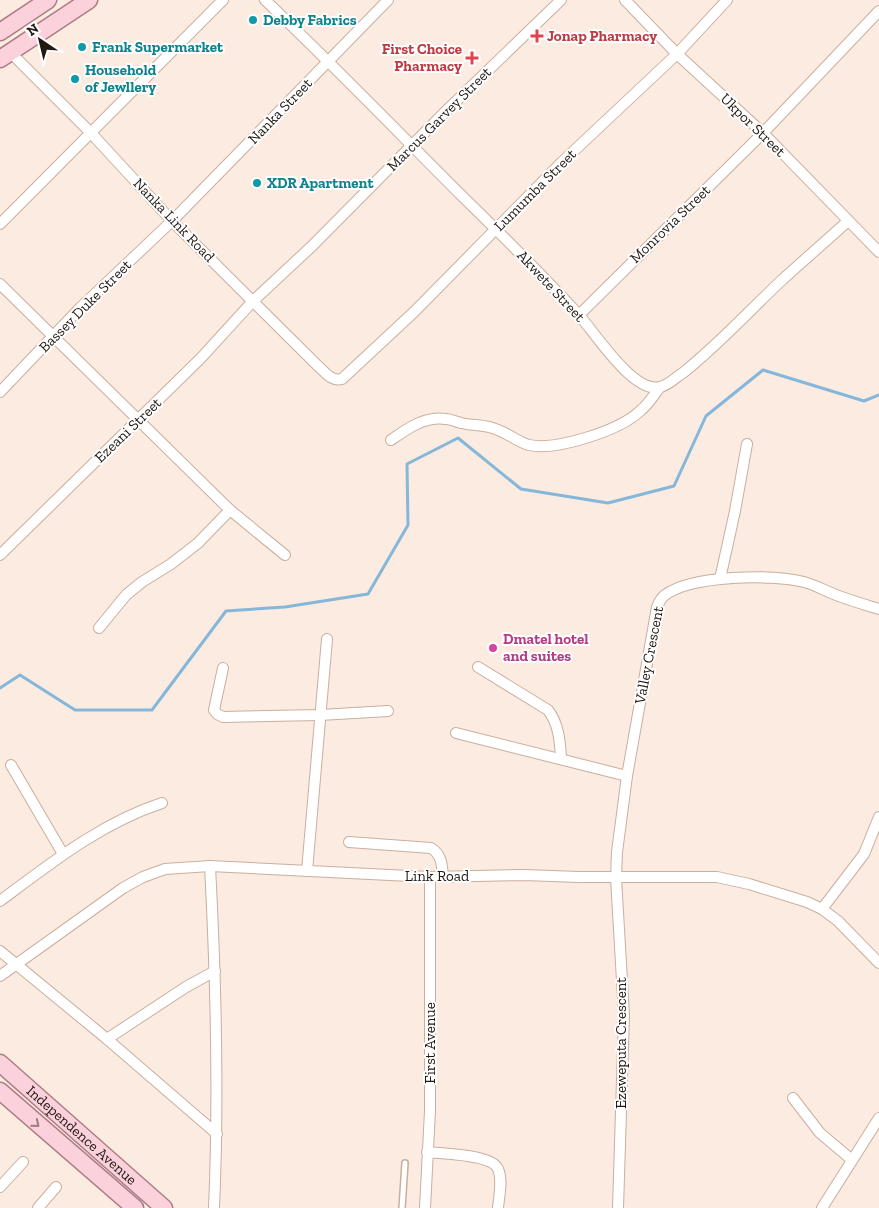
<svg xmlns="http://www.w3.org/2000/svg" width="879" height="1208" font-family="'Zilla Slab',serif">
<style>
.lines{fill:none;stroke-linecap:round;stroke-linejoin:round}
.stream{stroke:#85b7da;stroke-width:3}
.service-casing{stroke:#c9af9e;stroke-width:8}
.minor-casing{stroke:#c9af9e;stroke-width:12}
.primary-casing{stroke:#ad7d86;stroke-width:19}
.service{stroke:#fff;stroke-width:5}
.minor{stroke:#fff;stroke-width:10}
.primary{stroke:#fbd2dc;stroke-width:16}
.oneway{stroke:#997e81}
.culture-dot{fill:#0f9aa8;stroke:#fff;stroke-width:2}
.health-dot{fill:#e0444e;stroke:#fff;stroke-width:2}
.hotel-dot{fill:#d1479c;stroke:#fff;stroke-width:2}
.labels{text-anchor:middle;stroke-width:4;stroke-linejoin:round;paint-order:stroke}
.culture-label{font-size:15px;font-weight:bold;fill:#0d838f;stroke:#fff;text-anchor:start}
.health-label{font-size:15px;font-weight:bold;fill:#be3a42;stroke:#fff;text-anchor:start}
.street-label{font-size:15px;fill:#221812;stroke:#fff}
.hotel-label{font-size:15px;font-weight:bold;fill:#b23c85;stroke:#fff;text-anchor:start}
</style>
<rect width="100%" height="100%" fill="#fcebe0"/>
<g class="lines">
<path class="stream" d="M0 688 20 675 75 710H152L226 611 285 607 368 594 408 525 407 464 458 438 521 489 608 503 674 486 706 416 763 370 864 401 879 395"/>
<g class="service-casing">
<path id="service" d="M402 1208 405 1163"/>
</g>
<g class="minor-casing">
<g id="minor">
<path d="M265 0C332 64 396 130 461 195 501 234 540 273 578 314 594 331 633 394 660 387 669 385 676 377 684 372 719 344 749 311 782 280 804 260 826 241 848 221"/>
<path d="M625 0 677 54 763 133 879 252"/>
<path d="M10 52 91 133 172 221 318 366C325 372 332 382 342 379L414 312 562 162 677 54 727 0"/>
<path d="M0 224 223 0"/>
<path d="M0 284 230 510 285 555"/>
<path d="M579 315 763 133 879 11"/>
<path d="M0 392 80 308 172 221 388 0"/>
<path d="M391 440C408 428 425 416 446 419 451 419 456 422 461 423 473 426 486 424 498 430 509 434 518 442 529 445 557 451 620 430 640 411 648 405 654 395 660 387"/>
<path d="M0 555 201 358 253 301 311 247 446 111 561 0"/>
<path d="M720 579 735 511 747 444"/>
<path d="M99 628 126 595 142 582 171 564 198 543 230 510"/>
<path d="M478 667 548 710C559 724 560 742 561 758"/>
<path d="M223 668 214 710 217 714 223 717 320 715 388 711"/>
<path d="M456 733 627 776"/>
<path d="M11 765 63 854"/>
<path d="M349 842 431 848C442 855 442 865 443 877"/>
<path d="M210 866C216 980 219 1094 214 1208"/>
<path d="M307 871 327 639"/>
<path d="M0 901C51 863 101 823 162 803"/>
<path d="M822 909 864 854 879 817"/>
<path d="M0 951 107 1039 217 1134"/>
<path d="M0 976 123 888 143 877 165 869 210 866 430 877 524 875 579 877H717L749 884 807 902 822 909 838 921 879 963"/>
<path d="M107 1039 186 987 215 971"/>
<path d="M793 1098 820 1133 852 1160"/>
<path d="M427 1152C443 1154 492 1154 498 1169 503 1180 499 1196 498 1208"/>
<path d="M0 1187 23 1162"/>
<path d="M38 1208 56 1187"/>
<path d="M425 1208 430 1111V877"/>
<path d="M618 1208 624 1015 616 878 617 852 627 776 657 607C659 602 661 598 665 595 692 575 772 574 804 582 816 585 827 592 839 596 852 601 866 605 879 609"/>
<path d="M822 1208 879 1118"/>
</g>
</g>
<g class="primary-casing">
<g id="primary">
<path d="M0 32 48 0"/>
<path d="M0 59 89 0"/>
<path id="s1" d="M0 1063 164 1208"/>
<path d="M0 1091 135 1208"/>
</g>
</g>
<use href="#service" class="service"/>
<use href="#minor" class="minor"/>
<use href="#primary" class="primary"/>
</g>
<defs><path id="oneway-chevron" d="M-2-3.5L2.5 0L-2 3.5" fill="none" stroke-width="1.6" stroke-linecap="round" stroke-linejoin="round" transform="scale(1.25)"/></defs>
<use class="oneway" href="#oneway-chevron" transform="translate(36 1124) rotate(40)"/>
<g class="culture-dot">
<circle cx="253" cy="20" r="5"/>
<circle cx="82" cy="47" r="5"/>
<circle cx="75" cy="79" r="5"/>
<circle cx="257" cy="183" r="5"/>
</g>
<g class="health-dot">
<path d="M534.5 28.5h5v5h5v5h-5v5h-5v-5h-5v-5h5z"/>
<path d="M469.5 50.5h5v5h5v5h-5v5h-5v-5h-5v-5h5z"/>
</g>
<circle class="hotel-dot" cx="493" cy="648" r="5"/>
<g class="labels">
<g class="culture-label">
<text x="263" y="25">Debby Fabrics</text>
<text x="92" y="52">Frank Supermarket</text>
<text x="85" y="75">Household<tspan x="85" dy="17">of Jewllery</tspan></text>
<text x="267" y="188">XDR Apartment</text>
</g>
<g class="health-label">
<text x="547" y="41">Jonap Pharmacy</text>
<text x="462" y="54" text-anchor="end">First Choice<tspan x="462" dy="17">Pharmacy</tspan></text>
</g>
<g class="street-label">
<text transform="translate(280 111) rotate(-46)" y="5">Nanka Street</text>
<text transform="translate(439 119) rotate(-45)" y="5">Marcus Garvey Street</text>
<text transform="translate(753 125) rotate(44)" y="5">Ukpor Street</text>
<text transform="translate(535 190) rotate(-45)" y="5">Lumumba Street</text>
<text transform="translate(174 220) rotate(46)" y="5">Nanka Link Road</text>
<text transform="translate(670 224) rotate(-44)" y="5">Monrovia Street</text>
<text transform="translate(551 286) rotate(47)" y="5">Akwete Street</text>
<text transform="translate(85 306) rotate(-45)" y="5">Bassey Duke Street</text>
<text transform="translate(128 430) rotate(-44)" y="5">Ezeani Street</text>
<text transform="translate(649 655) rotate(-79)" y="5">Valley Crescent</text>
<text x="437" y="881">Link Road</text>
<text transform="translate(430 1043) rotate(-90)" y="5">First Avenue</text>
<text transform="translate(621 1043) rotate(-90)" y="5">Ezeweputa Crescent</text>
<text dy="5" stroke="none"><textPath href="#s1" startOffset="109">Independence Avenue</textPath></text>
</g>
<g class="hotel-label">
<text x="503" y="644">Dmatel hotel<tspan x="503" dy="17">and suites</tspan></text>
</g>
</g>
<g transform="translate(40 40) rotate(325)" stroke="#ffffff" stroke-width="4" paint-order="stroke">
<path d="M0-4L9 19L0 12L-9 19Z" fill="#221812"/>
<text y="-8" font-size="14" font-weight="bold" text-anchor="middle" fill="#221812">N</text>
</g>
</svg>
